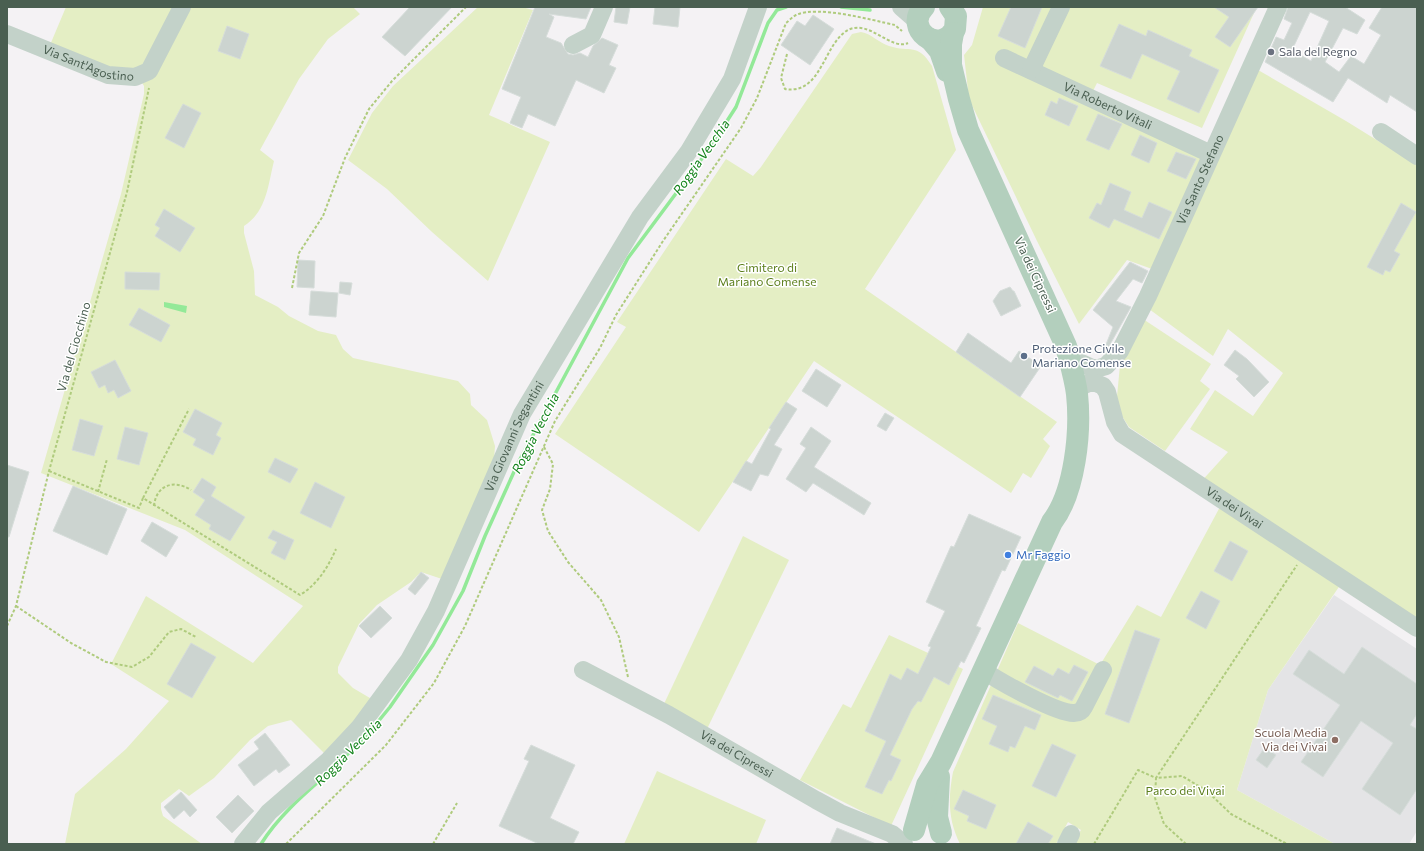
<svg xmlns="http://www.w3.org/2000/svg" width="1424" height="851" font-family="Commissioner,sans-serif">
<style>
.education{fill:#e4e4e6}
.green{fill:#e4eec4}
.water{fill:#93e998}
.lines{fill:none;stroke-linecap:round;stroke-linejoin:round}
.stream{stroke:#93e998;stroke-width:3.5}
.building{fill:#ccd4d0;stroke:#d6ddda;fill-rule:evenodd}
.path{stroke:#afcb7d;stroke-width:2;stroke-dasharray:3 2;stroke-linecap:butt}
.minor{stroke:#c3d2c9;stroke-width:18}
.major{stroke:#b3cfbd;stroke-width:22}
.worship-dot{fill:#6b7280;stroke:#fff;stroke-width:1.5}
.service-dot{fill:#5c6f8a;stroke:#fff;stroke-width:1.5}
.shop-dot{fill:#3f7fe0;stroke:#fff;stroke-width:1.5}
.education-dot{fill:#8d6e63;stroke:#fff;stroke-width:1.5}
.labels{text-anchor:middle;stroke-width:3;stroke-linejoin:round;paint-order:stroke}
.worship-label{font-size:12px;fill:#5b616d;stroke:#fff;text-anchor:start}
.street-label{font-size:12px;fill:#4a5f51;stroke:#fff}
.park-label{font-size:12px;fill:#5c7f1c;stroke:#fff}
.service-label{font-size:12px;fill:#4e5e75;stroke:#fff;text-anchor:start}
.shop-label{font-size:12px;fill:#366cbe;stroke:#fff;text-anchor:start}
.education-label{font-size:12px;fill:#785e54;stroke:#fff;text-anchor:end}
.water-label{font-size:13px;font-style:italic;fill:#12831a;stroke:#fff}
</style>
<rect width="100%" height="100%" fill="#f4f2f4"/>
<path class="education" d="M1334 595 1417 649V831L1409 844H1335L1237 790 1268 690Z"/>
<g class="green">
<path d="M66 7H177C167 25 158 47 145 63 129 84 70 53 50 45Z"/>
<path d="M189 7H353L360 14 328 39 299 79 260 150 274 161C268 185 267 211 244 226V233L254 271 255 295 278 307 289 316 318 331 336 335 343 349 353 358 458 381 470 394 471 405 487 420 495 446 494 460 445 580 421 572 411 582 377 605 359 624 338 667V673L353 688 375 701 326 755 291 720 268 726 250 740 214 778 189 796 179 789 161 803V809L163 816 202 844H65L75 794 126 749 169 701 111 664 146 596 253 663 303 606 185 530 41 473 121 194 144 94V86L141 81Z"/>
<path d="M478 7H522L533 10 489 115 550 142 488 281 432 232 387 189 348 160 372 113 393 86Z"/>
<path d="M983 7H1246L1254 13 1202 128 1097 83 1088 101 1203 154 1152 269 1127 260 1079 324 1037 241 969 99 964 55 972 45Z"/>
<path d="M861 32C872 34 879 43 889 46 911 53 917 42 932 66L956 150 865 289 1057 422 1043 439 1050 446 1031 478 1023 473 1011 493 814 361 699 532 555 434 626 327 617 322 726 159 753 176 761 167 852 34Z"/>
<path d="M1258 70 1346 121 1417 165V629L1343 581 1268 690 1237 790 1335 844H1073L1081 830 1068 822 1056 844H960C948 820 948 798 953 772L1018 623 1100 665 1137 605 1161 617 1221 505 1198 485 1228 452 1190 429 1215 390 1253 416 1283 373 1228 329 1213 356 1149 309Z"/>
<path d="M1143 319 1211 364 1200 381 1210 389 1165 451 1129 427 1116 407 1120 365Z"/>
<path d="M743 536 789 560 707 729 663 706Z"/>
<path d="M889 635 963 669 891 826 800 780 843 704 851 708Z"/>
<path d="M657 771 766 820 756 844H624Z"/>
</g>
<path class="water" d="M164 302 187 306 186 313 164 307Z"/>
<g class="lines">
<g class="stream">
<path d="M841 7 870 10"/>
<path d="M339 762 363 740 390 707 433 645 463 591 485 536 518 463 628 258 709 149 736 107 768 23 777 10 786 7"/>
<path d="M261 844C278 817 302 796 326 775"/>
</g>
</g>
<g class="building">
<path d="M410 7H452L405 56 382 37Z"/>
<path d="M535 7H591L586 19 549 14 554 17 546 37 561 43 568 54 573 55 580 53 588 57 593 46 602 38 618 45 609 65 616 68 604 93 576 80 555 126 528 114 522 128 510 123 521 97 502 89Z"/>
<path d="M616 7H630L627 24 614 22Z"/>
<path d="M655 7H680L678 27 653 24Z"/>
<path d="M1011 7H1042L1025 48 998 36Z"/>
<path d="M1214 7H1258L1230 47 1215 37 1229 17Z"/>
<path d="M1288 7H1345L1365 20 1357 34 1343 28 1325 62 1339 72 1351 56 1364 64 1381 35 1369 28 1382 7H1417V112L1390 95 1387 103 1348 78 1333 102 1265 62 1276 37 1284 40 1292 23 1284 19ZM1310 12 1329 21 1311 61 1292 50Z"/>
<path d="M813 15 834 29 810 65 781 45 797 21 805 26Z"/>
<path d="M1119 24 1146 36 1148 30 1192 50 1189 56 1219 70 1199 113 1167 99 1180 71 1142 54 1131 79 1100 66Z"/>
<path d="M227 26 249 34 240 59 218 51Z"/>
<path d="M1059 98 1078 106 1069 126 1045 115 1051 101 1057 104Z"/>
<path d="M183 104 201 113 184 148 165 138Z"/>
<path d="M1098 114 1122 124 1109 150 1086 140Z"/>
<path d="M1140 135 1157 143 1149 163 1131 155Z"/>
<path d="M1176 152 1196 159 1186 179 1167 171Z"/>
<path d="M1110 183 1131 192 1124 210 1142 218 1149 202 1172 212 1159 239 1114 219 1109 228 1089 218 1097 203 1101 205Z"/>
<path d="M1401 203 1416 212 1394 251 1400 254 1390 272 1385 270 1383 275 1367 267Z"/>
<path d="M164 209 195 228 180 252 155 236 160 228 155 225Z"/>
<path d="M298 260 315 261 314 288 297 287Z"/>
<path d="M1130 262 1148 271 1142 283 1133 279 1116 301 1131 307 1108 348 1105 347 1113 327 1093 310Z"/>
<path d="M125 272 160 273 159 290 125 289Z"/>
<path d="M340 282 352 283 350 295 339 293Z"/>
<path d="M1010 287 1013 291H1014L1021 306 1001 316 993 301 1000 291Z"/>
<path d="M311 291 338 293 336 317 309 315Z"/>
<path d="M139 308 170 325 161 342 129 325Z"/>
<path d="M968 333 1011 363 1019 351 1041 366 1020 397 956 352Z"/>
<path d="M1235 350 1247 359 1269 382 1254 397 1236 379 1239 376 1224 365Z"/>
<path d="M115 360 131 391 118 398 114 390 108 393 105 385 99 388 91 372Z"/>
<path d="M816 369 841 385 827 407 802 391Z"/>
<path d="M786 402 797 409 774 445 782 449 768 476 760 474 751 491 733 482 746 461 752 464 771 429 769 428Z"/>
<path d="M195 409 222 423 216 435 221 438 213 455 193 445 196 439 183 432Z"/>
<path d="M885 413 894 418 886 431 877 426Z"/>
<path d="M80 419 103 426 94 456 72 450Z"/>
<path d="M125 427 148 433 139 465 117 459Z"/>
<path d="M811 427 831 441 814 467 871 503 864 515 813 483 806 492 786 479 806 448 800 444Z"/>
<path d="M275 458 298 469 290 483 268 472Z"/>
<path d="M7 465 29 472 9 537H7Z"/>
<path d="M202 478 216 487 211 496 245 517 230 541 209 529 211 525 195 515 205 500 193 492Z"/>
<path d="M315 482 345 497 331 528 300 513Z"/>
<path d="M73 486 127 509 107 555 53 531Z"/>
<path d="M969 514 1021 537 1005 571 1002 570 976 626 981 628 964 663 961 661 949 685 934 677 921 702 918 701 912 709 890 755 901 760 891 781 889 780 882 794 865 787 886 741 865 731 890 674 901 680 907 668 918 674 931 647 928 646 945 611 926 602 951 546 954 547Z"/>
<path d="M152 522 178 537 166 557 141 541Z"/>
<path d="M273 530 294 540 285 560 271 553 277 542 268 538Z"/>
<path d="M1230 541 1248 551 1232 581 1214 571Z"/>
<path d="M421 572 429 578 415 595 408 589Z"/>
<path d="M1201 591 1220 601 1206 629 1186 618Z"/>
<path d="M380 606 392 618 371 638 359 626Z"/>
<path d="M1135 630 1160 639 1129 723 1105 714Z"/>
<path d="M191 643 216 657 192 698 167 684Z"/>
<path d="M1362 647 1417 684V714L1410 725 1417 729V789L1400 815 1362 789 1393 743 1361 721 1323 777 1301 762 1340 705 1293 674 1309 650 1344 674Z"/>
<path d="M1074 665 1088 672 1072 701 1060 695 1058 698 1025 682 1034 666 1053 676 1058 668 1069 674Z"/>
<path d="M993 695 1041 715 1035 730 1025 726 1015 748 1010 746 1008 752 989 744 997 726 982 719Z"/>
<path d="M265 733 290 765 279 773 276 769 254 786 238 765 259 749 254 742Z"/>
<path d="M1052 744 1076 755 1056 797 1032 786Z"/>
<path d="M531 745 575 765 550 818 579 832 573 844H539L499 826 529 761 524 759Z"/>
<path d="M1265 747 1276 755 1267 768 1256 760Z"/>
<path d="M963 790 996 805 986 829 967 821 969 816 954 809Z"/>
<path d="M181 792 197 810 190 817 184 810 174 819 164 807Z"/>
<path d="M238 795 254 811 232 833 216 817Z"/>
<path d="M1028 822 1053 836 1048 844H1016Z"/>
<path d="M837 828 876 844H830Z"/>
</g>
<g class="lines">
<g class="path">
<path d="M787 54 781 78 785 89C822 95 823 44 848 30 869 19 891 51 908 43"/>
<path d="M292 288 299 253 323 216 345 158 369 109 392 81 466 7"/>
<path d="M544 447 553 464 550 489 542 510 548 531 568 562 601 600 619 637 628 677"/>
<path d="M49 471 139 508 143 498 300 595C318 584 328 567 336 549"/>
<path d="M98 492 107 459"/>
<path d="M143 498 189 409"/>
<path d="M154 506C156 485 174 479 191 490"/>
<path d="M16 606 71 643 106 662 132 667 149 657 169 632 181 629 196 637"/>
<path d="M7 626 16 606 49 471 127 192 149 88"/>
<path d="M286 844 386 745 434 683 465 626 555 421 600 348 616 315 663 241 741 128 757 98 786 23C789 21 792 17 796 15 818 5 871 20 895 25L902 31"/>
<path d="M433 844 457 803"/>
<path d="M1094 844 1138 770 1156 778 1297 565"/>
<path d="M1186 844 1164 824 1155 798 1156 778 1182 776 1207 791 1231 814 1287 844"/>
</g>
<g class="minor">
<path d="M901 7 917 21"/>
<path id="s1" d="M7 34 108 75 135 77 149 71 182 7"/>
<path d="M573 45 592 35 604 7"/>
<path id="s2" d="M1004 58 1211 154"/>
<path d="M1031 70 1061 7"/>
<path d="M1381 132 1417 156"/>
<path id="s3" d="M1066 346 1079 362 1092 368H1099L1106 366 1120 351 1148 296 1278 7"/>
<path id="s4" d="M1077 395 1082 386 1089 383H1096L1103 386 1107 392 1115 422 1122 434 1417 628"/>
<path id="s5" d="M583 670 669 715 816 800 840 813 892 834 904 844"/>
<path d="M983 670C998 681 1058 714 1074 713 1079 713 1082 711 1084 707L1103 670"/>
<path id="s6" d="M243 844 269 812 329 760 359 728 409 660 436 611 522 414 640 217 689 151 732 79 758 7"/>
<path d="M1066 844 1071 834"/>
</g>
<g class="major">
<path d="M924 7C903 28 939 57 955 29L956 16 950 7"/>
<path d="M930 39 940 51 947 71"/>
<path d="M939 777 937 817 941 833"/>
<path d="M914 830 927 785 941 762 1052 522C1075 492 1081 432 1077 394 1075 378 1070 362 1066 346L968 130 959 99 951 65V44L953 33"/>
</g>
</g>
<circle class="worship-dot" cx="1271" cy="52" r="4"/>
<circle class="service-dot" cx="1024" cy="356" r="4"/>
<circle class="shop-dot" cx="1008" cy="555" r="4"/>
<circle class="education-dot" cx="1335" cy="740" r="4"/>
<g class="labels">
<g class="worship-label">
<text x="1279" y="56">Sala del Regno</text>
</g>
<g class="street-label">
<text dy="4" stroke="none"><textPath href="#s1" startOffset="87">Via Sant'Agostino</textPath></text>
<text dy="4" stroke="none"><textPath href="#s2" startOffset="114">Via Roberto Vitali</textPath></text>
<text dy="4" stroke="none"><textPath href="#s3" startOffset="259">Via Santo Stefano</textPath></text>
<text transform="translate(1035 275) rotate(65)" y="4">Via dei Cipressi</text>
<text transform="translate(74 347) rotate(-74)" y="4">Via del Ciocchino</text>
<text dy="4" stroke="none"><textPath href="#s6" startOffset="496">Via Giovanni Segantini</textPath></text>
<text dy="4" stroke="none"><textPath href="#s4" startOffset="219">Via dei Vivai</textPath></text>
<text dy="4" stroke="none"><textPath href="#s5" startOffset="175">Via dei Cipressi</textPath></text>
</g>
<g class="park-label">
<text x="767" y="272">Cimitero di<tspan x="767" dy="14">Mariano Comense</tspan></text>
<text x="1185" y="795">Parco dei Vivai</text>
</g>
<g class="service-label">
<text x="1032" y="353">Protezione Civile<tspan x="1032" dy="14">Mariano Comense</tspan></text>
</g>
<g class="shop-label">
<text x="1016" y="559">Mr Faggio</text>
</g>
<g class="education-label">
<text x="1327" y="737">Scuola Media<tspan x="1327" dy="14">Via dei Vivai</tspan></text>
</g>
<g class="water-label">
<text transform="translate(701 157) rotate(-55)" y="5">Roggia Vecchia</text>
<text transform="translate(535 433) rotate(-63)" y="5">Roggia Vecchia</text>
<text transform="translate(348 752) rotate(-45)" y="5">Roggia Vecchia</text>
</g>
</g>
<rect width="1424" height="851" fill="none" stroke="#4a5f51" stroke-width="16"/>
</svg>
